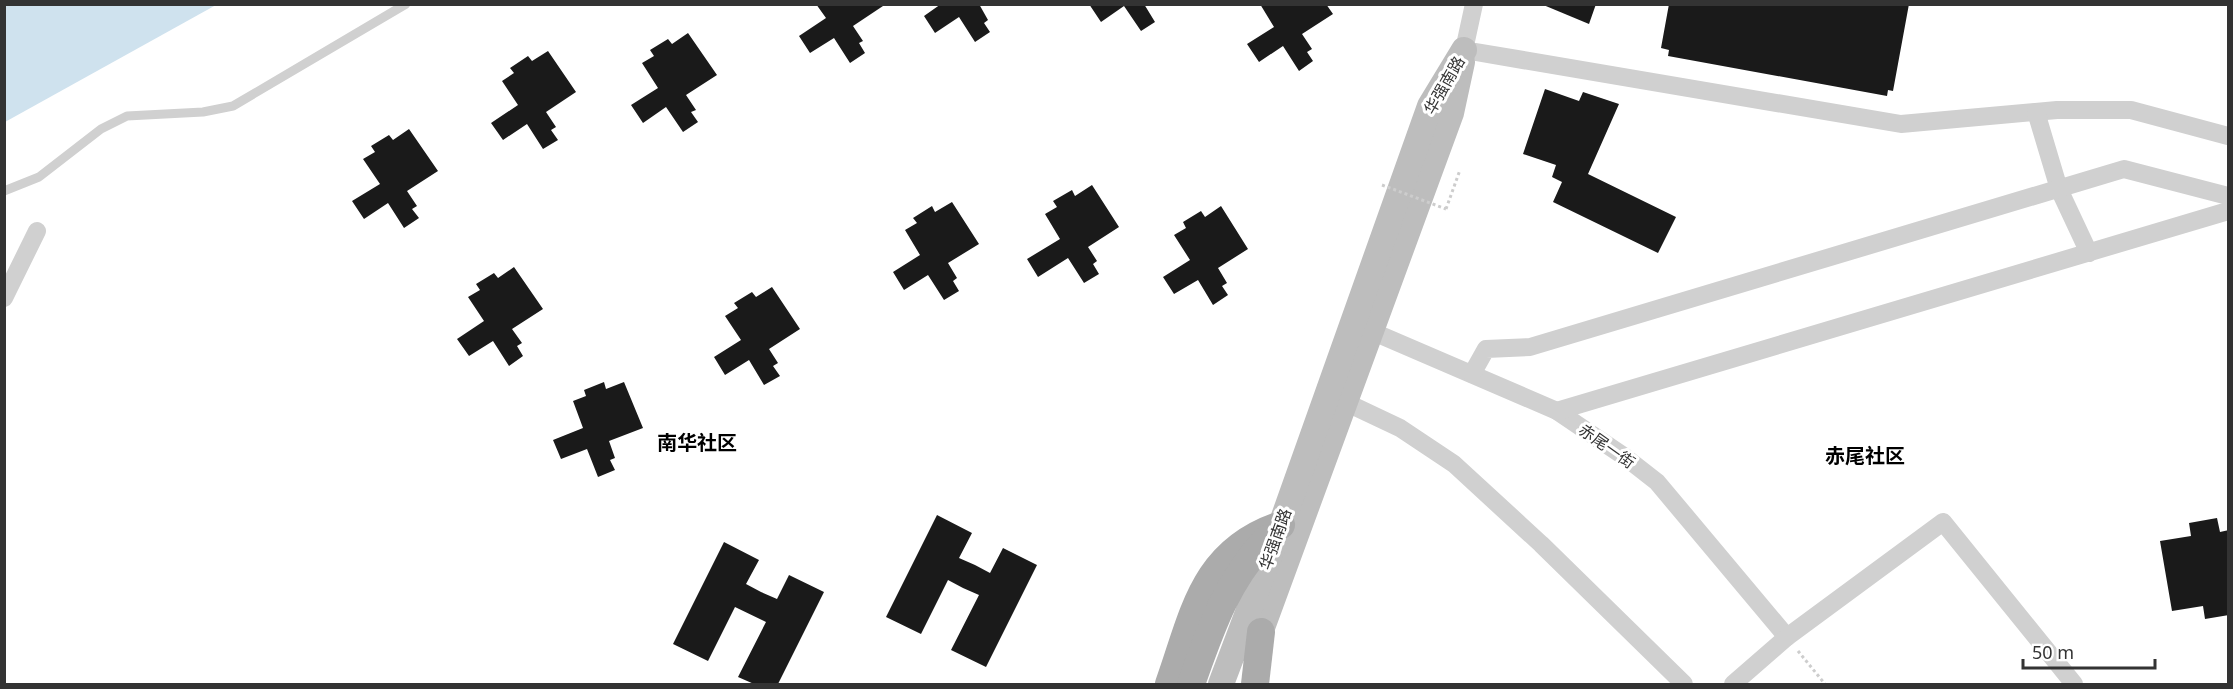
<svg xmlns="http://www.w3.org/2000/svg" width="2233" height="689" font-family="'Noto Sans','Noto Sans SC',sans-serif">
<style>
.water{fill:#cfe2ee}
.building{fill:#1a1a1a}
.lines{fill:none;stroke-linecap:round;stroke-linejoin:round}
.path{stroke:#cdcdcd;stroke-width:3;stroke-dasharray:3 3;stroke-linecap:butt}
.lane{stroke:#d0d0d0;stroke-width:9}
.street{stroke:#d0d0d0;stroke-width:18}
.secondary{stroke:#bdbdbd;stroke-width:26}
.primary{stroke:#ababab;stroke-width:28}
.path-bridge{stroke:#cdcdcd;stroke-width:3;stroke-dasharray:3 3;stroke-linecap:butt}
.labels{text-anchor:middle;stroke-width:6;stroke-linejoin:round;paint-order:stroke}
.street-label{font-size:16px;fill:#333;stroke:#fff}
.quarter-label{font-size:20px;font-weight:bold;fill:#000;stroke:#fff}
</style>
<rect width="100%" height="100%" fill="#fff"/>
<path class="water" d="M5 4H216V5L5 122Z"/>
<g class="building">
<path d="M816 4H886L853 26 863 41 859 43 865 53 850 63 834 38 810 53 799 36 826 18Z"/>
<path d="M941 4H979L988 20 984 23 990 32 975 42 959 17 935 33 924 16Z"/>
<path d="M1089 4H1144L1155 22 1141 31 1124 6 1101 22Z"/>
<path d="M1260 4H1326L1333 14 1302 34 1312 49 1307 52 1313 61 1299 71 1283 46 1259 62 1247 44 1274 27Z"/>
<path d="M1541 4H1596L1589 24Z"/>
<path d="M1669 4H1909L1893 91 1888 90 1887 96 1668 56 1669 50 1661 48Z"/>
<path d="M688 33 717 75 686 95 696 110 691 112 698 122 683 132 666 107 643 123 631 105 658 88 642 63 654 56 650 50 668 39 672 44Z"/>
<path d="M548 51 576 92 546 112 556 127 551 130 558 140 543 149 527 124 503 140 491 123 518 105 502 81 514 73 510 68 528 56 532 61Z"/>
<path d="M1545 89 1579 101 1583 92 1619 104 1588 174 1676 217 1658 253 1553 202 1562 182 1552 177 1556 165 1523 154Z"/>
<path d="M409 129 438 171 407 191 417 206 412 209 419 218 404 228 388 203 364 219 352 201 380 184 363 159 375 152 371 146 389 135 393 140Z"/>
<path d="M1092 185 1119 227 1088 247 1097 261 1093 264 1099 274 1084 283 1068 258 1038 277 1027 259 1060 239 1045 214 1057 207 1053 201 1072 190 1075 196Z"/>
<path d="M952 202 979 244 948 263 957 278 953 281 959 291 944 300 928 275 904 290 893 272 920 255 905 230 917 223 913 218 932 206 935 212Z"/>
<path d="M1221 206 1248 249 1218 268 1227 283 1222 286 1228 295 1213 305 1198 280 1174 294 1163 277 1190 260 1174 235 1186 228 1183 222 1201 211 1205 217Z"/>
<path d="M514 267 543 309 512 329 522 343 517 346 523 356 509 366 493 341 469 356 457 339 484 321 468 297 480 290 476 284 494 273 498 278Z"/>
<path d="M772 287 800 329 769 349 778 363 773 366 780 376 764 385 749 360 725 375 714 357 741 340 725 316 738 308 734 303 752 292 756 297Z"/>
<path d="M604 382 606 389 624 382 643 428 609 441 615 458 610 460 615 470 598 477 587 449 561 459 553 440 583 428 573 401 586 396 584 390Z"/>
<path d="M937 515 972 533 959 558 975 565 990 573 1003 548 1037 565 986 667 951 650 979 595 963 588 948 580 921 634 886 617Z"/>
<path d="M2217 518 2220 532 2229 530V615L2205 619 2203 606 2172 611 2160 541 2191 536 2189 523Z"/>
<path d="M724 542 759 560 746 584 761 592 777 599 789 575 824 592 778 684H754L738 677 766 622 735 607 708 661 673 644Z"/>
</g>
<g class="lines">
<g class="path">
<path d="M1446 209 1460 170"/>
<path d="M1798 651 1825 684"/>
</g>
<path class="lane" d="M4 191 39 177 101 129 127 116 203 112 233 106 406 4"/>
<g class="street">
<path d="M1474 4 1464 50 1901 124 2057 110H2131L2228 136"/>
<path d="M2036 112 2059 189 2089 253"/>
<path d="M4 298 37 231"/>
<path d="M1371 331 1557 411 1625 457 1657 482 1787 637"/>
<path d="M1472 374 1486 349 1530 347 2124 169 2228 196"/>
<path d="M1345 402 1400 428 1454 464 1541 544 1684 684"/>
<path d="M1557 411 2228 211"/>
<path d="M1733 684 1787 637 1943 522 2074 684"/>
</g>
<g class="secondary">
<path d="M1253 652 1451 113 1462 62"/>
<path d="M1221 684 1281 525 1430 106 1464 50"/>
</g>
<g class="primary">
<path d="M1169 684C1194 614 1202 551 1281 525"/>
<path d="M1191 684C1210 631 1226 581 1267 539"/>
<path d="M1255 684 1261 632"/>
</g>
<path class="path-bridge" d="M1382 185 1446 209"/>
</g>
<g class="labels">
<g class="street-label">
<text transform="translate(1444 85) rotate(-60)" y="6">华强南路</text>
<text transform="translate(1607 446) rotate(35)" y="6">赤尾一街</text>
<text transform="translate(1275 539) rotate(-70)" y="6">华强南路</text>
</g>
<g class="quarter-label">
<text x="697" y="450">南华社区</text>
<text x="1865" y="463">赤尾社区</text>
</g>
</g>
<rect width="2233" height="689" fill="none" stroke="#333333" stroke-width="12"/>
<path d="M2023 659v9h132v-9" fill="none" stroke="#333333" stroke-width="3"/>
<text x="2032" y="659" font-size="18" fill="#333333" stroke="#ffffff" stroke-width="4.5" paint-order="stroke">50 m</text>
</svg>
